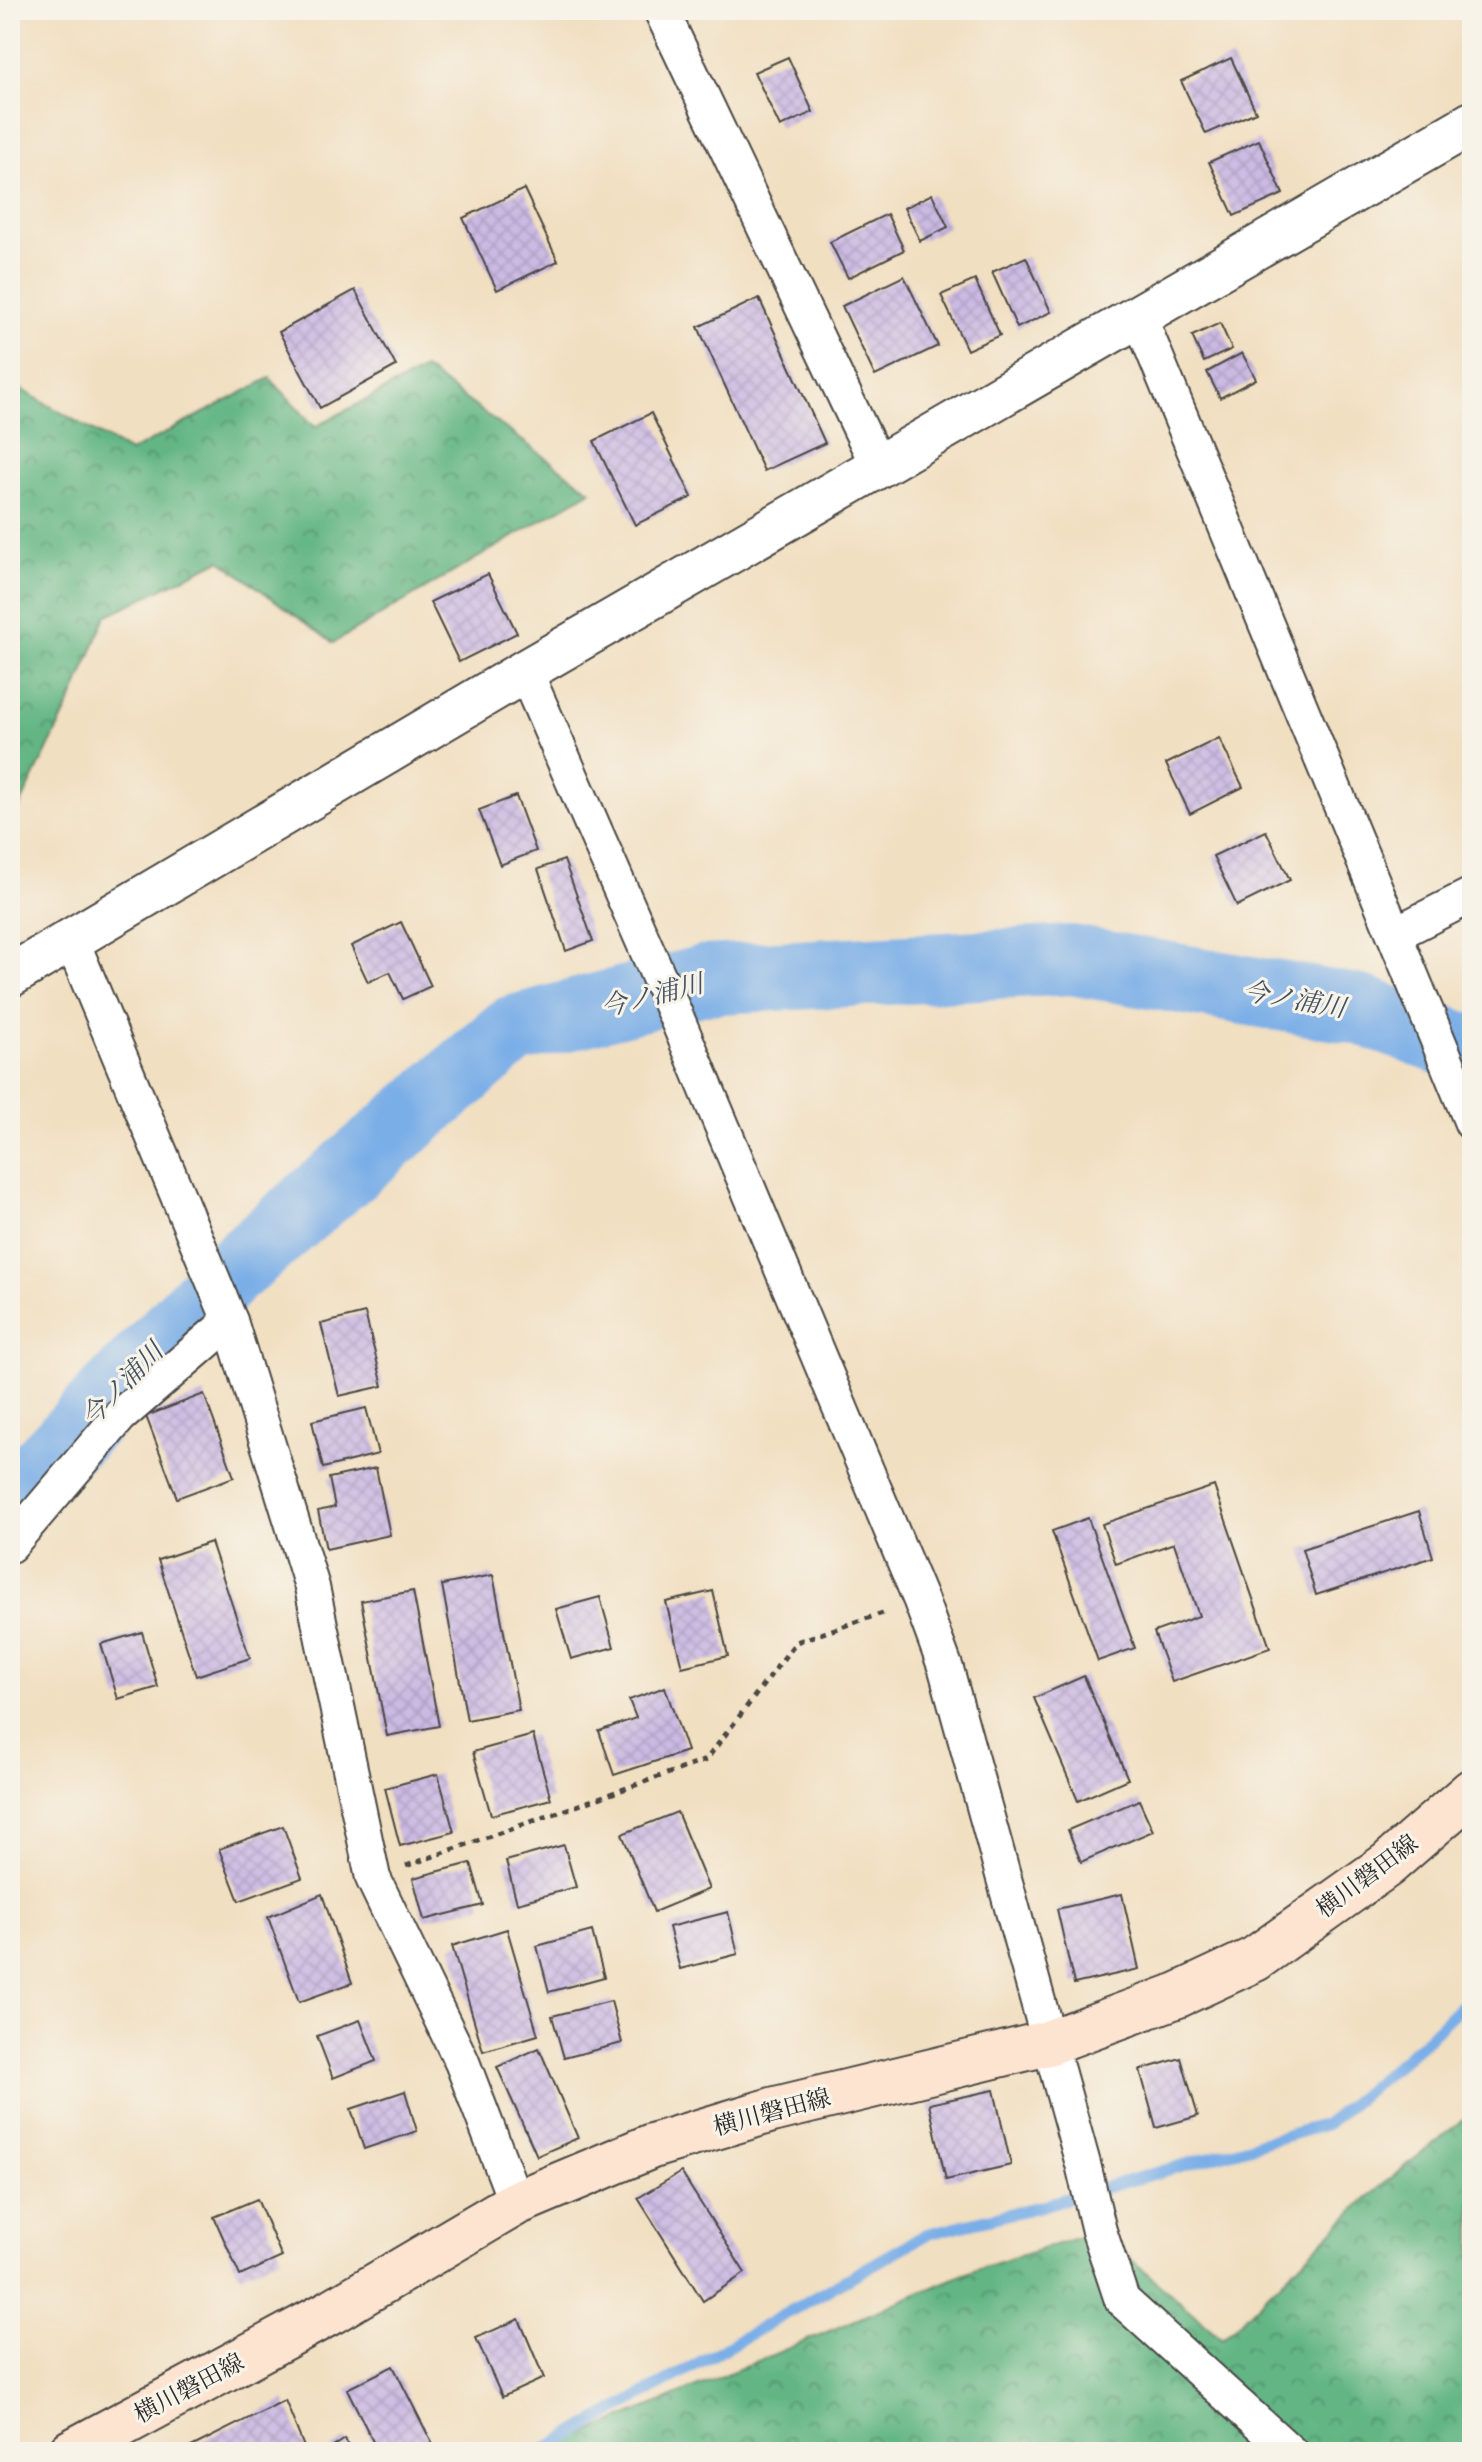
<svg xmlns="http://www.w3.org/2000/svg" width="1482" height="2462" font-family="Alegreya,'Noto Serif JP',serif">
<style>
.forest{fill:url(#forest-crowns);stroke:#487058;stroke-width:2}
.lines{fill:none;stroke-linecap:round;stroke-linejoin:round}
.stream{stroke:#7aaee7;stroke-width:12}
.river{stroke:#7aaee7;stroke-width:70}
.building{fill:url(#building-cross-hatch)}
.minor-casing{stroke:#494642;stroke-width:38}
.tertiary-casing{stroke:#494642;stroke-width:46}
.secondary-casing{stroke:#494642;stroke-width:48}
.path{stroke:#494642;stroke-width:5;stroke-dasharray:6 6;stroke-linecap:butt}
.minor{stroke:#fff;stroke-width:34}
.tertiary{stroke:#fff;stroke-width:42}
.secondary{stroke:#fde4d1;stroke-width:44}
.labels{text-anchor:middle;stroke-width:6;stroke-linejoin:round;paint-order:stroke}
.street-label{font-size:24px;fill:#2b2b2b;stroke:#f7f3e8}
.water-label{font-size:26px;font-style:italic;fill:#435263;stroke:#f7f3e8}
</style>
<defs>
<pattern id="forest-crowns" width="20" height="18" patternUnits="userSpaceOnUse" patternTransform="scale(2)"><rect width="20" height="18" fill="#64b684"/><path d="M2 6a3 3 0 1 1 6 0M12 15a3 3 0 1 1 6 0" fill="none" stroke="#53946c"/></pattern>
<pattern id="building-cross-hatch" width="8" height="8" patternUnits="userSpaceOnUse" patternTransform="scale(2)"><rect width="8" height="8" fill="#ccbae3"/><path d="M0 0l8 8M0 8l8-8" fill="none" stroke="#afa0c3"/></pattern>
</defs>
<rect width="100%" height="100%" fill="#f7f3e8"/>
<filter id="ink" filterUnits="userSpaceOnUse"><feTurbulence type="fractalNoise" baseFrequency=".0125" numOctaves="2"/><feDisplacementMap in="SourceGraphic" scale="16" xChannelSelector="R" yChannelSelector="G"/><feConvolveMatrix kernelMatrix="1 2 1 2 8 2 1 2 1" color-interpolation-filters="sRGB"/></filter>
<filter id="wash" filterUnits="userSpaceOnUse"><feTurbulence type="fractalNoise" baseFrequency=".006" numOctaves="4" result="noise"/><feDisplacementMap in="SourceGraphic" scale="32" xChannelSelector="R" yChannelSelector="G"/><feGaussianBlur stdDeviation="1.8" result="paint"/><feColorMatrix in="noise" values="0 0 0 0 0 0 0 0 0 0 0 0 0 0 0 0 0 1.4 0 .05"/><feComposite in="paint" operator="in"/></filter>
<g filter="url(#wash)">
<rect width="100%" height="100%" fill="#f1dfc1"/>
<g class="forest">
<path d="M424 369 591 491 333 643 220 560 106 616 75 693 10 826V383L130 452 270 378 315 427Z"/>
<path d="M1472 2112V2452H542L974 2270 1099 2231 1222 2339 1368 2197Z"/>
</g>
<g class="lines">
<path class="stream" d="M541 2452 927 2234 1041 2206 1327 2124 1424 2042 1472 1995"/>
<path class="river" d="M10 1501 227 1275 513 1030 704 980 1071 960 1361 1010 1472 1051"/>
</g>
<g id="blocks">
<g class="building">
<path d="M788 57 813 112 780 127 754 72Z"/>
<path d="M1231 58 1256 112 1206 134 1181 81Z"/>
<path d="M1259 140 1283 194 1234 216 1209 162Z"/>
<path d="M524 189 558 261 497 290 463 218Z"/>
<path d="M932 194 948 227 920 241 904 208Z"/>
<path d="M887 214 904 250 848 278 830 242Z"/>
<path d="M1026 257 1051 312 1017 328 992 272Z"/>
<path d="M904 276 938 346 875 376 842 306Z"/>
<path d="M975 280 1000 335 967 350 941 295Z"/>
<path d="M355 290 396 366 320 408 279 332Z"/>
<path d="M759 298 825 443 764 471 698 327Z"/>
<path d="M1220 323 1232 349 1204 362 1192 336Z"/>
<path d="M1242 353 1256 379 1220 398 1207 372Z"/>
<path d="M651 413 692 497 635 525 594 441Z"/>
<path d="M488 574 517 633 459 662 430 602Z"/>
<path d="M1219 738 1243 787 1190 814 1166 764Z"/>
<path d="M516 796 536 851 500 865 479 810Z"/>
<path d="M1266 831 1290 880 1237 906 1213 856Z"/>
<path d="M564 860 593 941 566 951 538 869Z"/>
<path d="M401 922 431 986 403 999 390 972 368 982 351 946Z"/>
<path d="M365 1313 383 1386 339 1396 321 1324Z"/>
<path d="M204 1394 234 1477 177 1498 146 1416Z"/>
<path d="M366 1408 378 1454 323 1468 312 1421Z"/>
<path d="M376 1468 390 1535 326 1549 318 1511 335 1507 329 1478Z"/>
<path d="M1214 1486 1270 1648 1172 1682 1154 1632 1199 1616 1174 1543 1116 1564 1102 1524Z"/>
<path d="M1419 1511 1433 1557 1316 1595 1302 1549Z"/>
<path d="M1088 1518 1135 1648 1098 1661 1052 1531Z"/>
<path d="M211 1542 250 1658 196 1676 158 1560Z"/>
<path d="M493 1575 519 1710 467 1720 442 1585Z"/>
<path d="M413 1591 439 1726 387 1736 361 1601Z"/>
<path d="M713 1591 728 1656 682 1667 666 1602Z"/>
<path d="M600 1597 614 1647 571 1659 556 1609Z"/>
<path d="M142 1632 158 1687 118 1699 101 1644Z"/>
<path d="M1084 1676 1128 1779 1078 1801 1034 1698Z"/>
<path d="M665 1687 687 1751 614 1775 599 1731 636 1718 629 1700Z"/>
<path d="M533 1735 551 1799 491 1815 473 1752Z"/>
<path d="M438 1774 454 1832 400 1846 385 1788Z"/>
<path d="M1139 1800 1153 1831 1081 1862 1068 1830Z"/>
<path d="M677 1812 709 1889 654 1912 622 1834Z"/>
<path d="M283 1826 302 1878 239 1901 219 1849Z"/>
<path d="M564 1845 576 1887 517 1903 506 1861Z"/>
<path d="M471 1863 483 1905 424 1920 413 1878Z"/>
<path d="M322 1894 352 1983 299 2002 268 1917Z"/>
<path d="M1122 1894 1139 1969 1074 1984 1057 1909Z"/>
<path d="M728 1912 738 1954 680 1969 669 1927Z"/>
<path d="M507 1929 538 2035 483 2051 452 1946Z"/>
<path d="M592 1931 604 1977 549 1992 537 1946Z"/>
<path d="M611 2001 622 2043 564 2058 552 2016Z"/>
<path d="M360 2020 376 2061 333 2078 317 2036Z"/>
<path d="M539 2048 578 2138 537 2156 497 2067Z"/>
<path d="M1181 2058 1198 2116 1156 2128 1140 2070Z"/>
<path d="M994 2090 1011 2165 946 2180 929 2104Z"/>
<path d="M405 2091 417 2131 364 2149 351 2109Z"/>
<path d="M681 2172 745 2273 703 2301 638 2198Z"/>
<path d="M257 2199 282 2257 240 2276 214 2217Z"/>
<path d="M519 2319 544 2378 502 2397 476 2338Z"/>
<path d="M393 2366 433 2445 419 2452H378L347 2389Z"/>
<path d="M285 2400 306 2452H191L189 2448Z"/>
<path d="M345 2439 351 2452H326Z"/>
</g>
</g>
</g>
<g filter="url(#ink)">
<use href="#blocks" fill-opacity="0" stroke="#494642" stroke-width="2"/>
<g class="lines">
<g class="minor-casing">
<g id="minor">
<path d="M661 10 878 466"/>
<path d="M1139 316 1472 1123"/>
<path d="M525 671 678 1021 921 1601 946 1669 1083 2164 1099 2231 1122 2300 1290 2452"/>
<path d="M1395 934 1472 895"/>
<path d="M71 939 230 1321 312 1587 373 1878 462 2062 516 2203"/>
<path d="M10 1545 120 1416 230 1321"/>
</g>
</g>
<g class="tertiary-casing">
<path id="tertiary" d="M10 976 525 671 1472 123"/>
</g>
<g class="secondary-casing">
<path id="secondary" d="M71 2452 331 2312 516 2203 652 2146 772 2110 1048 2043 1178 1995 1255 1959 1387 1865 1472 1791"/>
</g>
<path class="path" d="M406 1866 706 1760 796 1642 886 1612"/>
<use href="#minor" class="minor"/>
<use href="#tertiary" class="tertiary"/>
<use href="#secondary" class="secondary"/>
</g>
</g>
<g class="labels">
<g class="street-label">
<text transform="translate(1367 1876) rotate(-37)" y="8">横川磐田線</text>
<text transform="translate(772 2112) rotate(-15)" y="8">横川磐田線</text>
<text transform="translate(189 2388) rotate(-28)" y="8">横川磐田線</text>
</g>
<g class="water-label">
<text transform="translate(652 995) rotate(-14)" y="9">今ノ浦川</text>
<text transform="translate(1294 999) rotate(10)" y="9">今ノ浦川</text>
<text transform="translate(122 1384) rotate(-46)" y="9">今ノ浦川</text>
</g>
</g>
<rect width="1482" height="2462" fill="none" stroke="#f7f3e8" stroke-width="40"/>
</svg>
